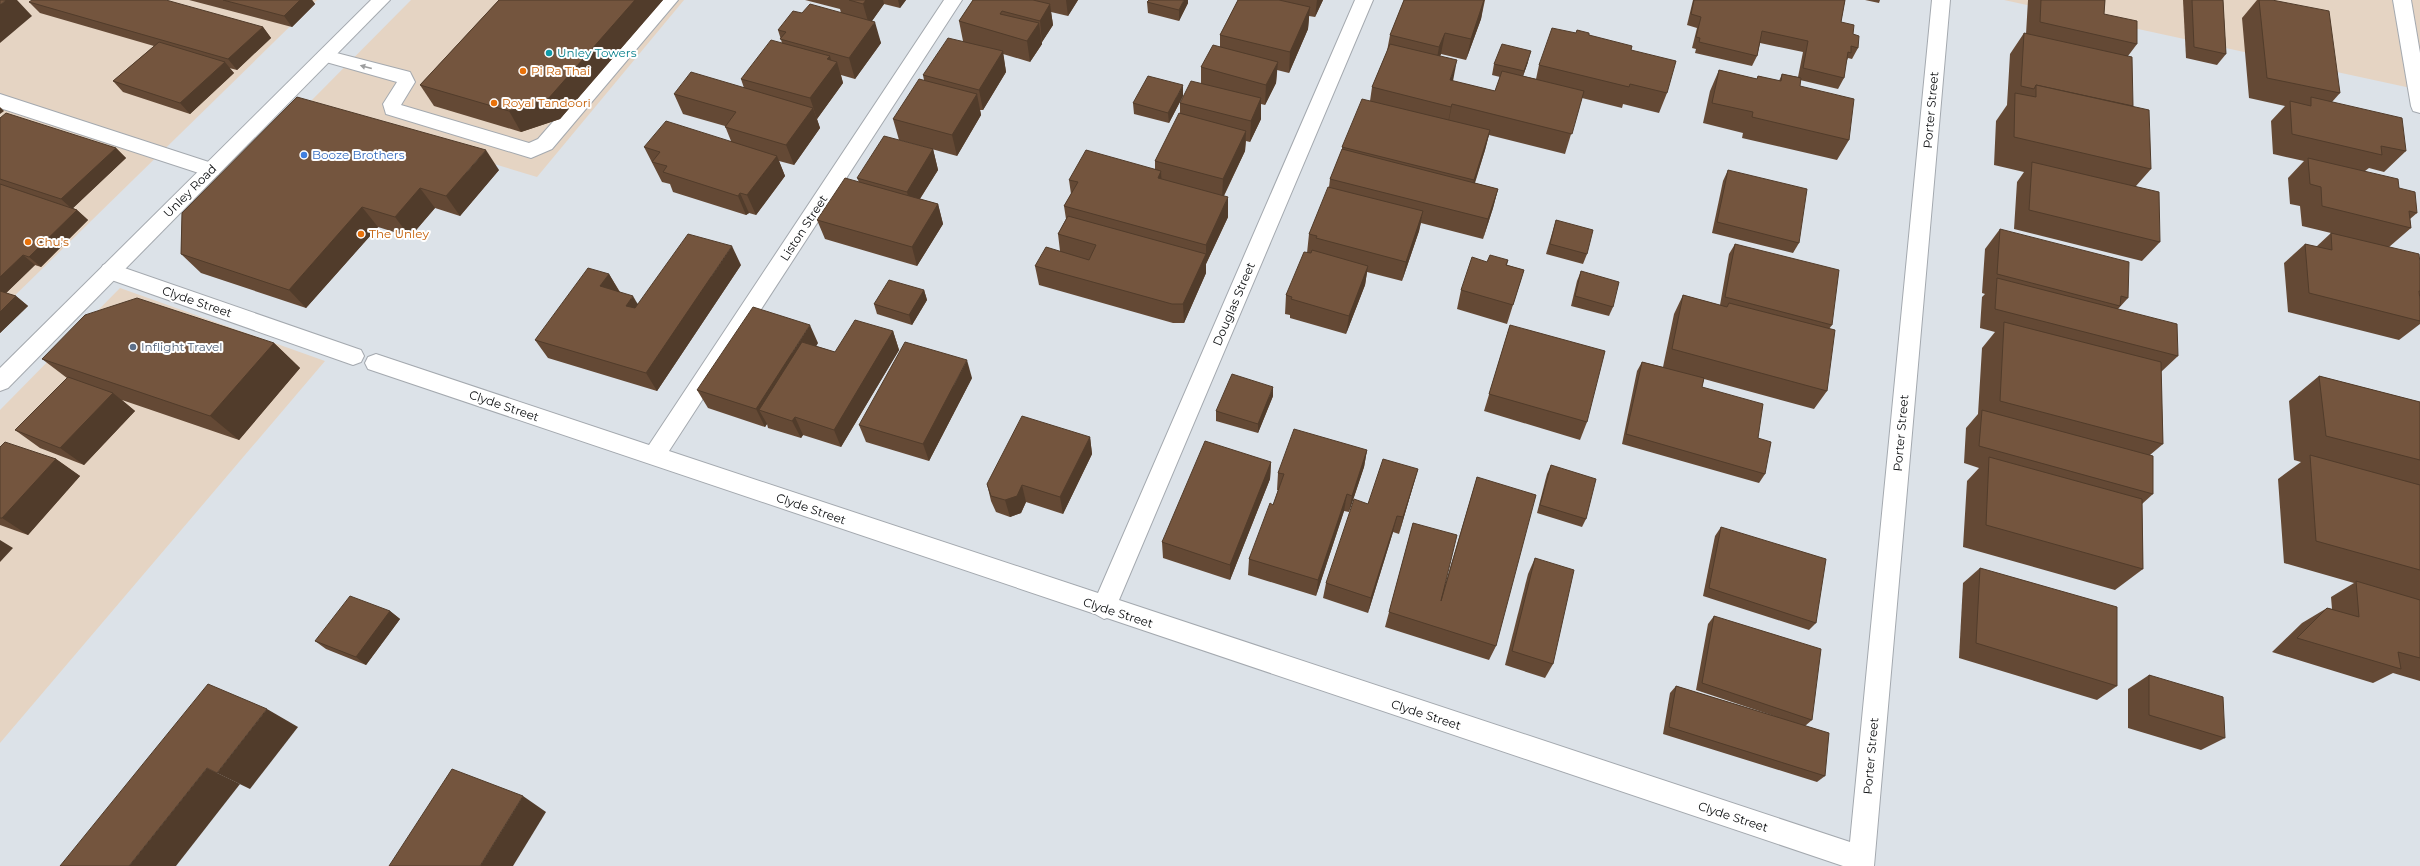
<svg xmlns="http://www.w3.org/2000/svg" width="2420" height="866" font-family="Montserrat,sans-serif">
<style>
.commercial{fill:#e5d4c3}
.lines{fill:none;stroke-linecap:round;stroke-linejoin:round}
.service-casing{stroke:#a4a9af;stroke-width:2}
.minor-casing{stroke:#a4a9af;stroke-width:2}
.secondary-casing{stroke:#a4a9af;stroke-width:2}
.service{fill:#fff;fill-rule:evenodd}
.minor{fill:#fff;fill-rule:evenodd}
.secondary{fill:#fff;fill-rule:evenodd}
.wall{fill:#644935}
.shaded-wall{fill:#513c2b}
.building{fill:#74553e;stroke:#513c2b}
.oneway{fill:#9d9e9f}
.culture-dot{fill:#0f9aa8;stroke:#fff;stroke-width:1.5}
.food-dot{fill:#e8710a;stroke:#fff;stroke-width:1.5}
.shop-dot{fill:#3f7fe0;stroke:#fff;stroke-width:1.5}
.service-dot{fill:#5c6f8a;stroke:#fff;stroke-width:1.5}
.labels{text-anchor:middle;stroke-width:4;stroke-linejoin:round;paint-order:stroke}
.culture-label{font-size:12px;fill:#0d838f;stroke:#fff;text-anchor:start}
.food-label{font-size:12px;fill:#c56008;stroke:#fff;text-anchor:start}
.street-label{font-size:12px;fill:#0a0c0e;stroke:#fff}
.shop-label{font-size:12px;fill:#366cbe;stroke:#fff;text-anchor:start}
.service-label{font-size:12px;fill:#4e5e75;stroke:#fff;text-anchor:start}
</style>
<rect width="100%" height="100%" fill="#dce2e8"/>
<g class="commercial">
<path d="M0 0H317L0 310Z"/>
<path d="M411 0H684L537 177 305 107Z"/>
<path d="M2004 0H2420V90Z"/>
<path d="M120 288 325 361 0 743V410Z"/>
</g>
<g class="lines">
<g class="service-casing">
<g id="service">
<path d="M659 0H678L552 149 531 158 386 114 383 104 397 82 319 60 316 56 319 52 325 50 410 72 415 82 401 105 529 143 538 139Z"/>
<path d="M0 94 218 165 221 170 218 175 211 177 0 108Z"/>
</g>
</g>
<g class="minor-casing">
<g id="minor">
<path d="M944 0H962L669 451 1098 593 1355 0H1373L1119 600 1850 842 1932 0H1950L1874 866H1843L1107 618 1104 619 1095 614 368 369 365 363 368 357 376 354 649 445Z"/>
<path d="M2393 0H2411L2420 53V113L2413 111 2411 106Z"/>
<path d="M110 263 361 350 364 356 361 362 353 365 103 277 100 271 103 265Z"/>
</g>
</g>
<g class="secondary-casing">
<path id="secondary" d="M371 0H390L8 388 0 391V368Z"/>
</g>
<use href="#service" class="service"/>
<use href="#minor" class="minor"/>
<use href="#secondary" class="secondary"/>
</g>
<g class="wall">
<path d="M189 0H312L315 4 292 27Z"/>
<path d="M499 0H663L560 119 521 132 434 106 420 85Z"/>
<path d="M805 0H906L900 8 884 4 872 21 881 43 855 79 841 75 843 83 817 119 820 128 794 165 779 161 785 176 756 215 749 213 746 215 673 192 670 184 662 182 644 147 731 141 725 126 683 114 674 94 744 88 741 79 782 43 778 30 802 13H841L840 9Z"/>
<path d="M973 0H1078L1068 16 1051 12 1053 25 1042 42V44L1030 62 1003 54 1006 72 983 110H980L981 115 957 156 899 140 893 119 924 80 923 75 963 41 959 21Z"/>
<path d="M1238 0H1323L1315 17 1309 16 1308 29 1289 73 1277 70 1276 83 1265 105 1261 104V119L1250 142 1246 141 1245 151 1224 196 1228 217 1206 264V273L1184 323H1173L1039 285 1035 266 1060 251 1058 234 1066 219 1064 206 1071 194 1069 180 1155 169V161L1180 113V103L1201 83V67L1220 47V35Z"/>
<path d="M1404 0H1485L1481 19 1466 60 1441 54 1440 56 1453 81 1495 91 1500 77 1492 75 1494 64 1528 62 1523 76 1536 79 1539 65 1576 33 1589 35 1631 50 1667 93 1659 113 1623 104 1622 108 1582 98 1565 154 1489 135 1485 150 1475 183 1498 189 1493 208 1483 239 1421 223 1419 231 1402 281 1367 272 1365 285 1346 334 1290 318V315L1285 314 1286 295 1307 253 1309 234 1329 187 1330 179 1342 150V147L1370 101 1372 87 1387 51 1390 35Z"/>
<path d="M1693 0H1845L1841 22 1853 34 1858 48 1852 59 1848 58 1846 62 1844 78 1838 89 1800 80V86L1849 140 1837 160 1742 138 1743 133 1703 123 1710 91 1719 70 1757 79 1758 76 1779 81 1782 74 1798 77 1803 52 1760 43 1757 56 1752 66 1695 53 1696 49 1692 48 1697 28 1687 25Z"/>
<path d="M1865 0H1880L1879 3Z"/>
<path d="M2028 0H2105L2104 14 2137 44 2128 56 2133 106 2151 169 2136 186 2160 242 2142 261 2014 229 2017 182 2024 172 1994 165 1996 121 2007 105 2010 54 2024 33 2026 34Z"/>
<path d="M2183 0H2223L2226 54 2217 65 2186 58Z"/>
<path d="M2257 0H2272L2340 93 2332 102 2406 151 2384 172 2369 168 2365 171 2399 188 2417 213 2410 219 2411 228 2389 247 2420 263V295H2419L2420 300V324L2399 340 2288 312 2284 263 2305 244 2316 247 2331 233 2302 226 2300 206 2290 204 2288 178 2304 161 2273 154 2271 121 2285 106 2249 98 2242 18Z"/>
<path d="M29 2 263 27 271 38 237 70 229 68 234 73 190 114 123 92 113 81 154 46 40 13Z"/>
<path d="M1147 2 1188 3 1179 21 1148 13Z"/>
<path d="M1183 96 1169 123 1134 114 1133 103Z"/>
<path d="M0 118 116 148 126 158 73 208 77 210 88 220 41 267 35 265 6 293 16 296 28 306 0 333Z"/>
<path d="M933 149 938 170 920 199 938 204 943 224 917 266 825 239 817 220 859 182 857 178Z"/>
<path d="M499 170 460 216 435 208 410 237 378 227 306 308 201 273 181 254 182 213Z"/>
<path d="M1728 170 1799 243 1793 253 1712 233 1723 181Z"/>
<path d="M1556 220 1587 254 1583 264 1546 254Z"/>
<path d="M2000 229 2128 298 2118 309 2178 356 2161 372 2163 444 2150 455 2153 494 2142 504 2143 569 2115 590 1963 547 1967 481 1979 468 1964 463 1966 428 1978 414 1982 348 1995 332 1980 328 1982 297 1985 294 1982 293 1985 249Z"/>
<path d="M1735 244 1832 325 1829 329 1827 391 1814 409 1704 379 1702 387 1758 438 1765 474 1759 483 1622 444 1637 371 1642 362 1663 367 1674 314 1683 295 1720 305 1729 254Z"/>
<path d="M1508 260 1507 265 1524 270 1507 324 1457 309 1461 290 1487 262Z"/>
<path d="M741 265 657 391 548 358 535 340 609 274 620 292 638 304Z"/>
<path d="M1581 271 1613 307 1609 316 1571 306 1577 281Z"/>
<path d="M924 290 927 300 912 325 877 314 874 304Z"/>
<path d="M1510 325 1587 422 1580 440 1484 411Z"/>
<path d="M893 331 899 350 841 447 803 435 801 438 768 428 767 424 765 427 708 408 697 390 818 343 816 346 835 352Z"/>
<path d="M274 343 300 368 239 440 122 400 135 411 84 465 40 448 15 430 67 378 42 359Z"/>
<path d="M2319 376 2420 402V681L2393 673 2373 683 2272 652 2302 623 2327 608 2332 609 2331 597 2354 583 2284 563 2278 479 2301 462 2294 460 2289 401Z"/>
<path d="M972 378 929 461 866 442 859 425Z"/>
<path d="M1273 396 1258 433 1216 421V411Z"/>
<path d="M1090 437 1092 454 1063 514 1026 502 1021 513 1010 517 996 512 991 501 987 484Z"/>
<path d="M0 447 56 459 80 476 28 535 0 525Z"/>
<path d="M1367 450 1364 467 1349 512 1344 511 1316 596 1248 575 1249 559 1273 505 1278 490H1277L1278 473Z"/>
<path d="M1271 462 1270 479 1230 580 1163 558 1162 542Z"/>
<path d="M1551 465 1586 519 1582 527 1537 513 1547 474Z"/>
<path d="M1418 469 1413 486 1399 534 1393 532 1368 613 1323 598 1326 583 1368 504Z"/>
<path d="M1477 477 1496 646 1489 660 1385 627 1413 523 1445 585 1472 494Z"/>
<path d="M1721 527 1816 623 1809 630 1703 596 1715 536Z"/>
<path d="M1535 558 1553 664 1545 678 1505 665 1528 574Z"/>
<path d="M1980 568 2117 686 2097 700 1959 658 1963 583Z"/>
<path d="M390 611 400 619 366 665 326 649 315 641Z"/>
<path d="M1714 616 1812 720 1805 726 1825 776 1817 782 1663 734 1670 693 1676 686 1777 717 1696 690 1708 624Z"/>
<path d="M2149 675 2225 738 2201 750 2128 728V689Z"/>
</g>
<g class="shaded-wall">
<path d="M6 0H17L32 16 0 43V5Z"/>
<path d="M300 0H312L315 4 292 27 284 16Z"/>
<path d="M635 0H663L560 119 521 132 509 111Z"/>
<path d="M866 0H883L884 4 869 25 863 4Z"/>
<path d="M898 0H906L900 8Z"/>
<path d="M1066 0H1078L1068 16Z"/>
<path d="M1184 0H1188V3L1179 21V10Z"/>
<path d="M1317 0H1323L1315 17Z"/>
<path d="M1484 0 1481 19 1466 60 1471 39Z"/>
<path d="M1050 4 1053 25 1042 42 1040 21Z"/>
<path d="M1310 7 1308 29 1289 73 1290 52Z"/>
<path d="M875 22 881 43 855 79 849 58Z"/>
<path d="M1039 23 1042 44 1030 62 1027 41Z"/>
<path d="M263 27 271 38 237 70 228 59Z"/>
<path d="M1445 33 1441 54 1435 68 1439 47Z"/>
<path d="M1003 51 1006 72 983 110 979 90Z"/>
<path d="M1531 51 1528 62 1521 82 1524 71Z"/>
<path d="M830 56 833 67 837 62 843 83 817 119 810 98 827 59Z"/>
<path d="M1457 60 1453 81 1446 101 1450 80Z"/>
<path d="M225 62 234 73 190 114 180 103Z"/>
<path d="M1278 62 1276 83 1265 105 1266 85Z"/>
<path d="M1183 85V96L1169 123 1168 113Z"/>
<path d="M977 94 981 115 957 156 952 135Z"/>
<path d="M1261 98V119L1250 142 1251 121Z"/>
<path d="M1452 104 1448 125 1447 128 1451 107Z"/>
<path d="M0 107 4 111 0 114Z"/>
<path d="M813 108 820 128 794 165 786 145Z"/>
<path d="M1490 130 1485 150 1469 200 1474 180Z"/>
<path d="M1246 131 1245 151 1222 199 1223 179Z"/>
<path d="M116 148 126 158 72 209 61 199Z"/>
<path d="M933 149 938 170 912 211 907 192Z"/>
<path d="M486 150 499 170 460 216 446 196Z"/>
<path d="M777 156 785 176 756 215 747 195Z"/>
<path d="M1161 171 1162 191 1158 178Z"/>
<path d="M420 188 435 208 410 237 395 217Z"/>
<path d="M1498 189 1493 208 1483 239 1488 219Z"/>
<path d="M740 193 749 213 746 215 738 196Z"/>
<path d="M1228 197V217L1206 264V245Z"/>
<path d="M938 204 943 224 917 266 912 247Z"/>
<path d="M362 207 378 227 306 308 289 290Z"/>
<path d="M77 210 88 220 41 267 29 257Z"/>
<path d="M1423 211 1419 231 1402 281 1406 262Z"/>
<path d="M732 246 741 265 657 391 646 373Z"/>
<path d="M1206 254V273L1184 323 1183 304Z"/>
<path d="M23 255 35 265 3 296 0 294V277Z"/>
<path d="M1368 266 1365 285 1346 334 1349 316Z"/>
<path d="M609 274 620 293 600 286Z"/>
<path d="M924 290 927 300 912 325 909 315Z"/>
<path d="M16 296 28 306 0 333V312Z"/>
<path d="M633 296 644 315 626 306Z"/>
<path d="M810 325 818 343 773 415 759 410 767 424 765 427 756 409Z"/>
<path d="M893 331 899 350 841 447 834 430Z"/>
<path d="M274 343 300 368 239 440 210 416Z"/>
<path d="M967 360 972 378 929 461 923 444Z"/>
<path d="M1273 387V396L1258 433V424Z"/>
<path d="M113 393 135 411 84 465 60 448Z"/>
<path d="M795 417 803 435 801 438 792 421Z"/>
<path d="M1090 437 1092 454 1063 514 1060 497Z"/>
<path d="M1367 450 1364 467 1349 512 1352 496Z"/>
<path d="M56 459 80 476 28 535 2 518Z"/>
<path d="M1271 462 1270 479 1230 580V565Z"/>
<path d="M1418 469 1413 486 1399 534 1403 517Z"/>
<path d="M1022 485 1026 502 1021 513 1010 517 1005 500Z"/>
<path d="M1347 494 1344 511 1316 596 1318 580Z"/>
<path d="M1397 516 1393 532 1368 613 1371 598Z"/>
<path d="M0 540 13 548 0 562Z"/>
<path d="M390 611 400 619 366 665 356 657Z"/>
<path d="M267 709 298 727 250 789 217 773Z"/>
<path d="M207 768 240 784 176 866H129Z"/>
<path d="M523 796 546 812 513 866H480Z"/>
</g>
<g class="building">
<path d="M0 0H6L0 5Z"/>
<path d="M32 0H166L263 27 228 59 29 2Z"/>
<path d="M223 0H300L284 16Z"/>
<path d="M499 0H635L548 99 509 111 420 85Z"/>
<path d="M849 0H866L863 4Z"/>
<path d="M973 0H1033L1050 4 1040 21 1002 11 1000 14 1039 23 1027 41 959 21Z"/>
<path d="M1149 0H1184L1179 10 1147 2Z"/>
<path d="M1238 0H1279L1310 7 1290 52 1220 35Z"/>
<path d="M1404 0H1484L1471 39 1445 33 1439 47 1390 35Z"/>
<path d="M1694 0H1845L1841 22 1854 25 1853 34 1859 36 1858 48 1851 46V53L1848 52 1844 78 1803 68 1808 41 1762 31 1757 56 1699 42 1700 38 1696 37 1701 17 1691 14Z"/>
<path d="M2041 0H2105L2104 14 2137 21V44L2040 22Z"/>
<path d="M2192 0H2223L2226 54 2194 47Z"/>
<path d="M2259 0H2272L2329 11 2340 93 2267 78Z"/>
<path d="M810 4 875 22 849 58 780 39 786 32 778 30 793 11 802 13Z"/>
<path d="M1552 28 1576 33 1577 30 1589 33V35L1632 46 1631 50 1676 61 1667 93 1630 84 1629 87 1539 65Z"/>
<path d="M2024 33 2132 57 2133 106 2036 85 2034 89 2021 86Z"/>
<path d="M948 38 1003 51 979 90 923 75Z"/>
<path d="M771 40 830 56 827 59 837 62 810 98 741 79Z"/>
<path d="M159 42 225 62 180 103 113 81Z"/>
<path d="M1390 44 1457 60 1450 80 1495 91 1502 71 1584 91 1572 134 1452 104 1451 107 1372 87Z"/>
<path d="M1502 44 1531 51 1524 71 1494 64Z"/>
<path d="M1213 45 1278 62 1266 85 1201 67Z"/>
<path d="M1719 70 1757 79 1758 76 1781 81 1782 74 1801 78 1800 86 1854 99 1849 140 1752 117 1753 112 1712 103Z"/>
<path d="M691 72 813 108 786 145 725 127 736 112 674 94Z"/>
<path d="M1148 76 1183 85 1168 113 1133 103Z"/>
<path d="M919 79 977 94 952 135 893 119Z"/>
<path d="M1191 81 1261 98 1251 121 1180 103Z"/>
<path d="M2036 85 2149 110 2151 169 2014 137 2015 93 2036 97Z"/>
<path d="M297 97 486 150 446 196 420 188 395 217 362 207 289 290 181 254 182 213Z"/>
<path d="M2311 97 2402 118 2406 151 2381 146 2382 155 2292 134 2290 101 2311 106Z"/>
<path d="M1362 99 1490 130 1474 180 1342 147Z"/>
<path d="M6 113 116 148 61 199 0 179V118Z"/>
<path d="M1179 113 1246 131 1223 179 1155 161Z"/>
<path d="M666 121 777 156 747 195 740 193 738 196 663 172 667 166 652 162 660 152 644 147Z"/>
<path d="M884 136 933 149 907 192 857 178Z"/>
<path d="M1342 149 1498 189 1488 219 1330 179Z"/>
<path d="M1086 150 1161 171 1158 178 1228 197 1206 245 1064 206 1078 182 1069 180Z"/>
<path d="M2308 158 2398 179 2399 188 2415 192 2417 213 2409 211 2411 228 2322 206 2321 187 2310 184Z"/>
<path d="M2032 162 2159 192 2160 242 2029 210Z"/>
<path d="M1728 170 1807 189 1799 243 1717 222Z"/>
<path d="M845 178 938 204 912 247 817 220Z"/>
<path d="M0 184 77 210 29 257 23 255 0 277Z"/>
<path d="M1328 187 1423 211 1406 262 1316 238 1317 236 1309 234Z"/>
<path d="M1068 216 1206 254 1183 304H1172L1035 266 1046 247 1089 260 1096 245 1058 234Z"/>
<path d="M1556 220 1593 230 1587 254 1550 244Z"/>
<path d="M2000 229 2129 262 2128 298 2121 296 2120 306 1997 274Z"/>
<path d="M2331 233 2419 254 2420 263V291H2419L2420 300V321L2309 293 2305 244 2332 250Z"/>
<path d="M688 234 732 246 646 373 535 340 588 268 609 274 600 286 633 296 626 306 635 308Z"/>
<path d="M1735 244 1839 270 1832 325 1725 297Z"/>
<path d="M1312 250 1368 266 1349 316 1291 299 1292 297 1286 295 1304 252 1311 253Z"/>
<path d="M1490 255 1508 260 1506 265 1524 270 1513 305 1461 290 1472 257 1487 262Z"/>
<path d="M1581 271 1619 282 1613 307 1575 296Z"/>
<path d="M1997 278 2177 324 2178 356 1995 309Z"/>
<path d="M889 280 924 290 909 315 874 304Z"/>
<path d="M0 291 16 296 0 312Z"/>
<path d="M1683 295 1727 307 1729 303 1835 330 1827 391 1672 349Z"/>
<path d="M137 298 274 343 210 416 42 359 85 315Z"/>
<path d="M753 307 810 325 756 409 697 390Z"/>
<path d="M855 320 893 331 834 430 795 417 792 421 759 410 802 342 835 352Z"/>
<path d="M2004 322 2161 362 2163 444 2000 401Z"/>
<path d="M1510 325 1605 351 1587 422 1489 394Z"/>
<path d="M905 342 967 360 923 444 859 425Z"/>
<path d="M1642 362 1704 378 1702 387 1763 404 1758 438 1771 442 1765 474 1626 434Z"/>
<path d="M1232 374 1273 387 1258 424 1216 411Z"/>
<path d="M2319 376 2420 402V460L2326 436Z"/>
<path d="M68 377 113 393 60 448 15 430Z"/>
<path d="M1982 410 2153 456V494L1979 446Z"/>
<path d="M1022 416 1090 437 1060 497 1022 485 1017 496 1005 500 991 496 987 484Z"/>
<path d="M1294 429 1367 450 1352 496 1347 494 1318 580 1249 559 1270 503 1273 505 1284 474 1278 473Z"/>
<path d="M1205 441 1271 462 1230 565 1162 542Z"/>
<path d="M5 442 56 459 2 518H0V447Z"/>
<path d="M2310 455 2420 485V570L2316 541Z"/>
<path d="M1989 457 2142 499 2143 569 1986 525Z"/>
<path d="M1383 459 1418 469 1403 517 1397 516 1371 598 1326 583 1354 499 1368 504Z"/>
<path d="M1551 465 1596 479 1586 519 1540 505Z"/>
<path d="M1477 477 1536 495 1496 646 1389 612 1413 523 1457 535 1441 601Z"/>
<path d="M1721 527 1826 559 1816 623 1709 588Z"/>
<path d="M1535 558 1574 570 1553 664 1512 651Z"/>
<path d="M1980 568 2117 607V686L1976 643Z"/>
<path d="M2356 581 2420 600V658L2398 652 2401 669 2297 638 2327 608 2359 617Z"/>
<path d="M350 596 390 611 356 657 315 641Z"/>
<path d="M1714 616 1821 649 1812 720 1702 683Z"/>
<path d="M2149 675 2223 697 2225 738 2149 715Z"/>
<path d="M208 684 267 709 217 773 207 768 129 866H60Z"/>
<path d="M1676 686 1829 733 1825 776 1669 727Z"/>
<path d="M452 769 523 796 480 866H389Z"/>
</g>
<defs><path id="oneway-solid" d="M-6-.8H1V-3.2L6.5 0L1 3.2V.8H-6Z"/></defs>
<use class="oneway" href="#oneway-solid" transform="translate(366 67) rotate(-165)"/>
<circle class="culture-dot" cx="549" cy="53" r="4"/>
<g class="food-dot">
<circle cx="523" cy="71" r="4"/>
<circle cx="494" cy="103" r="4"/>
<circle cx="361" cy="234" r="4"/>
<circle cx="28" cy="242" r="4"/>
</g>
<circle class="shop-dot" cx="304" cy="155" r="4"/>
<circle class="service-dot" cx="133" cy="347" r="4"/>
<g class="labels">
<g class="culture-label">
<text x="557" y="57">Unley Towers</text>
</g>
<g class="food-label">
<text x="531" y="75">Pi Ra Thai</text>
<text x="502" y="107">Royal Tandoori</text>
<text x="369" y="238">The Unley</text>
<text x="36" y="246">Chu's</text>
</g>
<g class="street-label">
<text transform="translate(1931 110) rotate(-85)" y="4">Porter Street</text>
<text transform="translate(190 191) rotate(-45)" y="4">Unley Road</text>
<text transform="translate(804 228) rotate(-57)" y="4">Liston Street</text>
<text transform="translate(197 302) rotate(19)" y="4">Clyde Street</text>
<text transform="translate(1234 304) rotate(-67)" y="4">Douglas Street</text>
<text transform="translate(504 406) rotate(19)" y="4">Clyde Street</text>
<text transform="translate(1901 433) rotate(-85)" y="4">Porter Street</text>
<text transform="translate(811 509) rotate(19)" y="4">Clyde Street</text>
<text transform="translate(1118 613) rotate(18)" y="4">Clyde Street</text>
<text transform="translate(1426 715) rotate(18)" y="4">Clyde Street</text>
<text transform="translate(1871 756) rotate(-85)" y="4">Porter Street</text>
<text transform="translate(1733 817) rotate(18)" y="4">Clyde Street</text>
</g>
<g class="shop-label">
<text x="312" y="159">Booze Brothers</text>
</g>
<g class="service-label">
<text x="141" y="351">Inflight Travel</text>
</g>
</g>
</svg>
